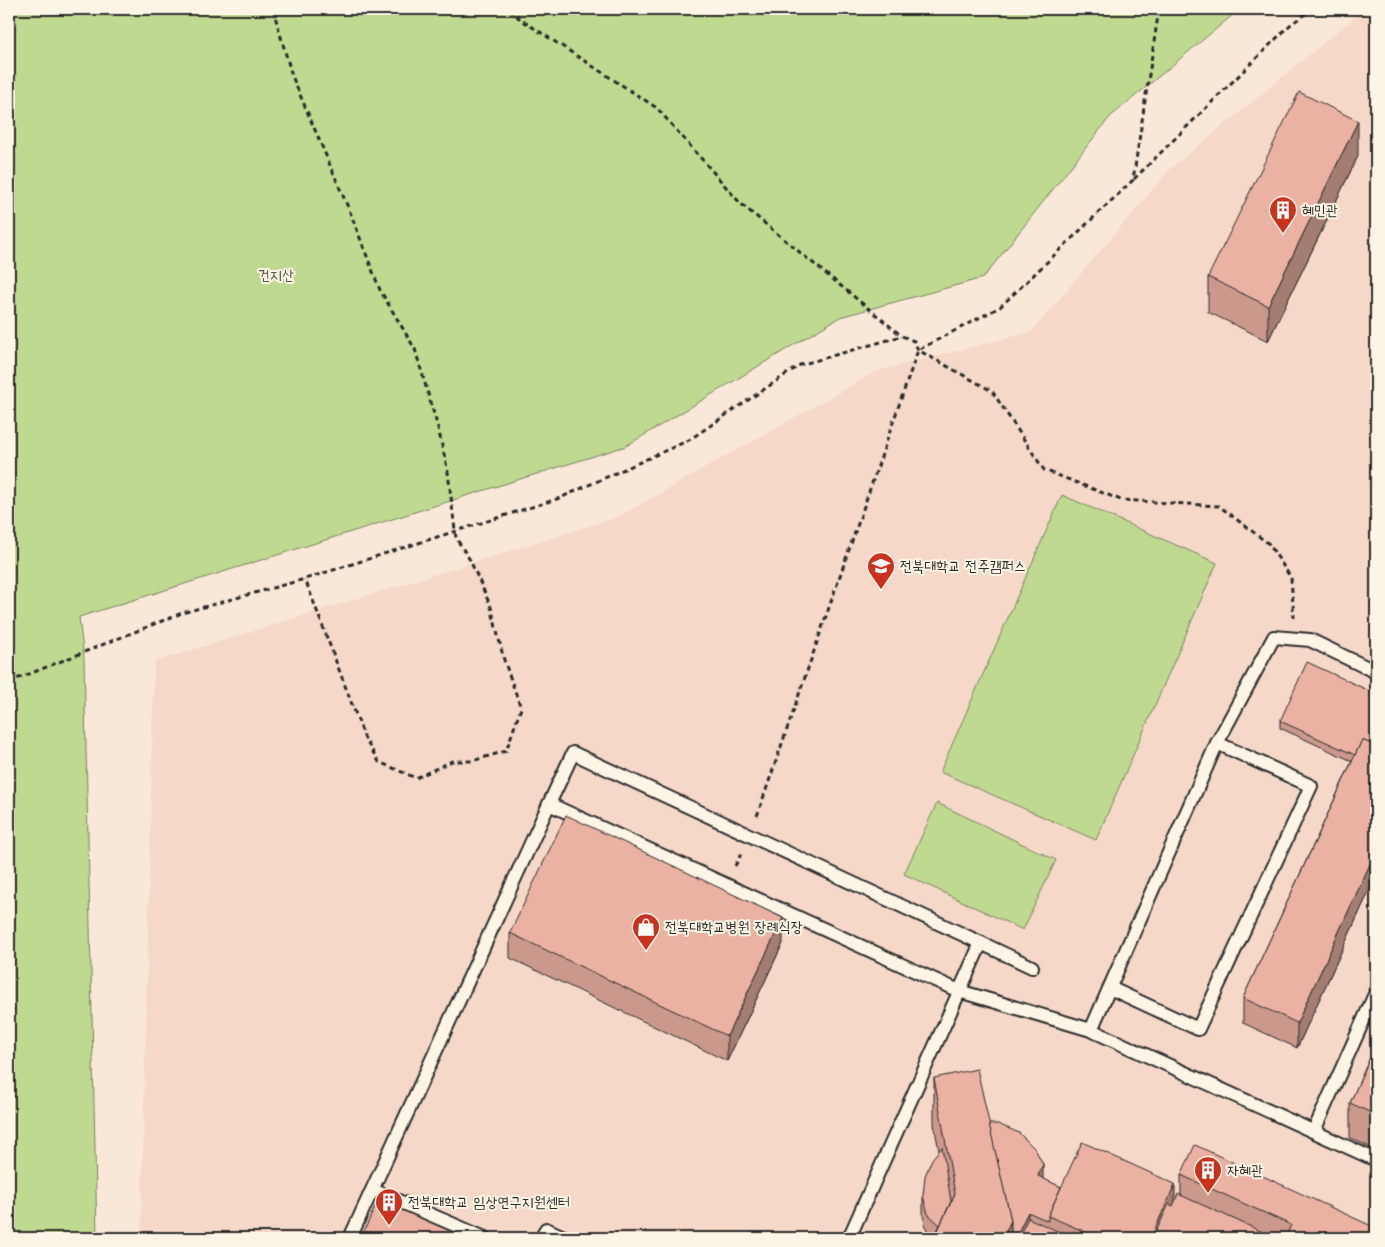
<svg xmlns="http://www.w3.org/2000/svg" width="1385" height="1247" font-family="'Comic Neue','Poor Story',sans-serif">
<style>
.built{fill:#f5d8c8}
.green{fill:#c0d990;stroke:#76825e}
.lines{fill:none;stroke-linecap:round;stroke-linejoin:round}
.service-casing{stroke:#2b2b2b;stroke-width:16}
.path{stroke:#2b2b2b;stroke-width:3;stroke-dasharray:5 4;stroke-linecap:butt}
.service{stroke:#fcf5e5;stroke-width:12}
.wall{fill:#ca998c;stroke:#2b2b2b}
.shaded-wall{fill:#a47d72;stroke:#2b2b2b}
.building{fill:#ebb2a3;stroke:#2b2b2b}
.labels{text-anchor:middle;stroke-width:4;stroke-linejoin:round;paint-order:stroke}
.poi-label{font-size:15px;fill:#2b2b2b;stroke:#fcf5e5;text-anchor:start}
.park-label{font-size:15px;fill:#505644;stroke:#fcf5e5}
</style>
<rect width="100%" height="100%" fill="#f9e8d8"/>
<filter id="ink" filterUnits="userSpaceOnUse"><feTurbulence type="fractalNoise" baseFrequency=".02" numOctaves="2"/><feDisplacementMap in="SourceGraphic" scale="10" xChannelSelector="R" yChannelSelector="G"/><feConvolveMatrix kernelMatrix="1 2 1 2 8 2 1 2 1" color-interpolation-filters="sRGB"/></filter>
<g filter="url(#ink)">
<path class="built" d="M1365 9H1376V1238H141L154 662 618 517 877 371 1031 332 1170 169Z"/>
<g class="green">
<path d="M9 9H1240L1110 117 983 278 840 317 626 446 79 617 84 659 97 1238H9Z"/>
<path d="M1062 495 1217 563 1096 840 940 772Z"/>
<path d="M937 803 1056 860 1023 930 904 874Z"/>
</g>
<g class="lines">
<g class="service-casing">
<g id="service">
<path d="M549 804 573 753 981 943 849 1238"/>
<path d="M981 943 1032 967"/>
<path d="M1110 988 1198 1029 1311 786 1217 743"/>
<path d="M1091 1030 1217 743 1274 637 1310 640 1376 672"/>
<path d="M1314 1131 1376 992"/>
<path d="M373 1190 485 1238"/>
<path d="M350 1238 549 804 959 991 1091 1030 1376 1160"/>
<path d="M542 1238 546 1229 566 1238"/>
</g>
</g>
<g class="path">
<path d="M273 9 292 76 350 212 380 290 415 349 438 428 448 472 456 538 470 560 491 607 504 660 521 708 506 751 472 761H452L416 778 379 762 365 739 305 579"/>
<path d="M510 9 520 19 657 108 741 204 902 336"/>
<path d="M9 15 15 9"/>
<path d="M1134 179 1290 25 1312 9"/>
<path d="M9 682 182 613 305 579 560 498 689 440 800 365 902 336 914 341 918 350 992 391 1044 470 1121 500 1219 506 1269 544 1291 578 1294 618"/>
<path d="M757 816 918 350 1000 307 1133 180 1159 9"/>
<path d="M735 866 741 854"/>
</g>
<use href="#service" class="service"/>
</g>
<g class="wall">
<path d="M1358 156 1268 341 1208 312V277Z"/>
<path d="M1376 694V876L1297 1048 1243 1023V998L1352 761 1280 728V721Z"/>
<path d="M510 933 783 943 727 1061 510 958Z"/>
<path d="M1376 1044V1150L1350 1138V1103Z"/>
<path d="M934 1078 989 1124 1043 1179 1061 1187 1175 1201 1181 1195V1175L1376 1238H933L928 1234 923 1216V1196L939 1151 934 1124Z"/>
</g>
<g class="shaded-wall">
<path d="M1358 121V156L1268 341V306Z"/>
<path d="M1376 851V876L1297 1048V1023Z"/>
<path d="M783 918V943L727 1061V1036Z"/>
<path d="M1043 1164V1183L1038 1176Z"/>
<path d="M1175 1184V1209L1162 1238H1151Z"/>
<path d="M1028 1212V1231L1024 1238H1015Z"/>
<path d="M1011 1220V1238H1003Z"/>
</g>
<g class="building">
<path d="M1299 92 1358 121 1268 306 1208 277Z"/>
<path d="M1307 662 1376 694V746L1362 740 1355 755 1280 721Z"/>
<path d="M1362 740 1376 746V851L1297 1023 1243 998Z"/>
<path d="M566 815 783 918 727 1036 510 933Z"/>
<path d="M1376 1044V1115L1350 1103Z"/>
<path d="M977 1069 1011 1220 1003 1238H934L955 1194 934 1078Z"/>
<path d="M989 1124H998L1019 1133 1035 1149 1043 1164 1038 1176 1061 1187 1048 1216V1221L1028 1212 1015 1238H1011V1220Z"/>
<path d="M1082 1142 1175 1184 1151 1238H1100L1048 1216Z"/>
<path d="M1195 1145 1376 1228V1238H1285L1291 1225 1181 1175Z"/>
<path d="M942 1147 951 1201 934 1238 940 1225 928 1214 923 1196 925 1176 932 1159Z"/>
<path d="M1178 1194 1267 1234 1266 1238H1153L1169 1204 1173 1206Z"/>
<path d="M378 1200 466 1238H361Z"/>
<path d="M1028 1218 1073 1238H1018Z"/>
</g>
</g>
<defs>
<g id="building-pin" transform="scale(1.4375)"><path d="M0 17L-7.5 6A9.5 9.5 0 1 1 7.5 6Z" fill="#c8321e" stroke="#fcf5e5"/><path d="M-4-6H4V6H1V3H-1V6H-4ZM-2.5-4.3h1.7v1.8h-1.7ZM.8-4.3h1.7v1.8H.8ZM-2.5-1h1.7V.8h-1.7ZM.8-1h1.7V.8H.8Z" fill="#fff"/></g>
<g id="university-pin" transform="scale(1.4375)"><path d="M0 17L-7.5 6A9.5 9.5 0 1 1 7.5 6Z" fill="#c8321e" stroke="#fcf5e5"/><path d="M0-5L7-2L0 1L-7-2ZM-4 1L0 2.5L4 1V4Q0 6-4 4Z" fill="#fff"/></g>
<g id="shop-pin" transform="scale(1.4375)"><path d="M0 17L-7.5 6A9.5 9.5 0 1 1 7.5 6Z" fill="#c8321e" stroke="#fcf5e5"/><path d="M-5-2.5h2.3a2.7 3.5 0 0 1 5.4 0H5L5.5 6h-11ZM-1.5-2.5h3a1.5 2.3 0 0 0-3 0Z" fill="#fff"/></g>
</defs>
<g fill-rule="evenodd">
<use href="#building-pin" x="1283" y="210"/>
<use href="#university-pin" x="881" y="566"/>
<use href="#shop-pin" x="646" y="927"/>
<use href="#building-pin" x="1208" y="1170"/>
<use href="#building-pin" x="389" y="1202"/>
</g>
<g class="labels">
<g class="poi-label">
<text x="1302" y="215">혜민관</text>
<text x="900" y="571">전북대학교 전주캠퍼스</text>
<text x="665" y="932">전북대학교병원 장례식장</text>
<text x="1227" y="1175">자혜관</text>
<text x="408" y="1207">전북대학교 임상연구지원센터</text>
</g>
<g class="park-label">
<text x="276" y="280">건지산</text>
</g>
</g>
<rect width="1385" height="1247" fill="none" stroke="#fcf5e5" stroke-width="30"/>
<rect x="15" y="15" width="1355" height="1217" fill="none" stroke="#2b2b2b" stroke-width="2" filter="url(#ink)"/>
</svg>
